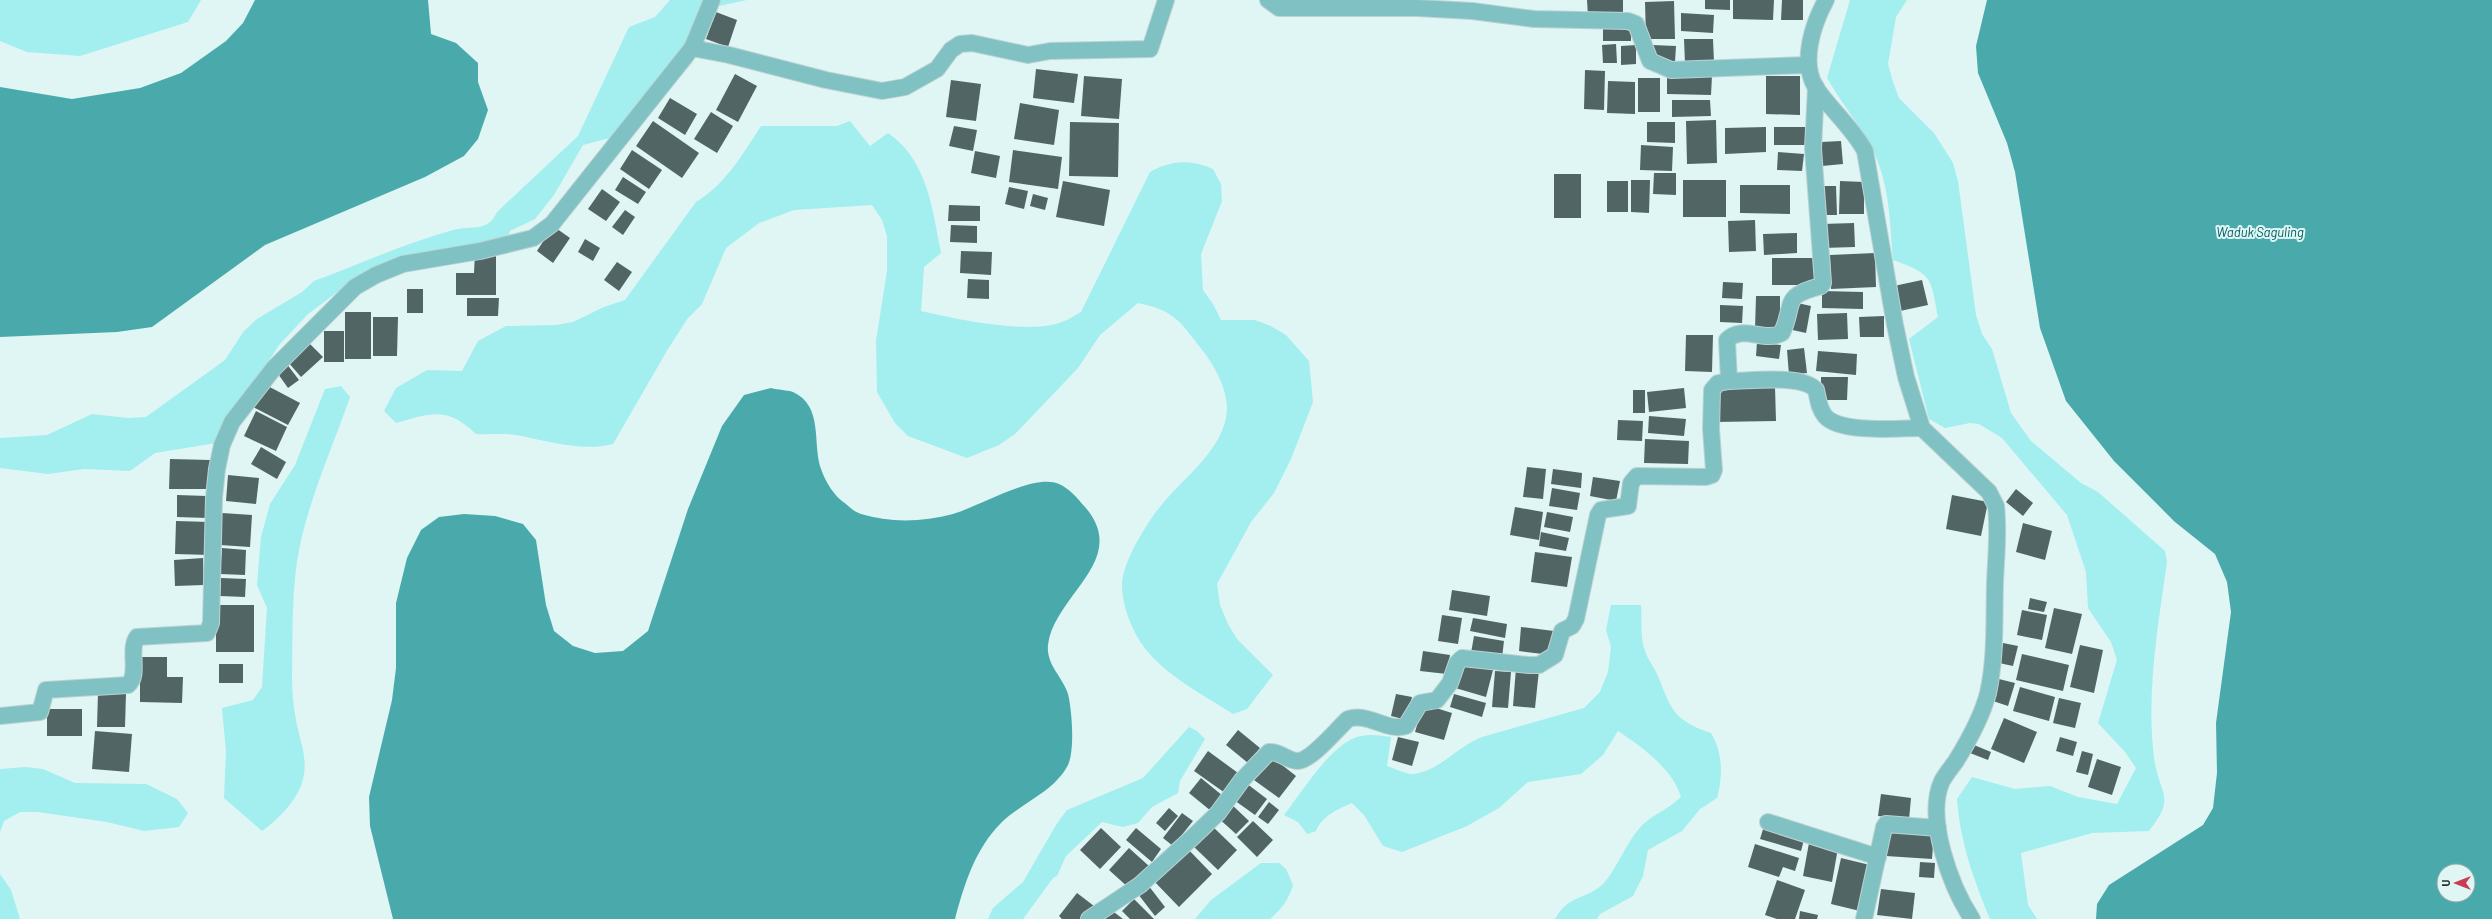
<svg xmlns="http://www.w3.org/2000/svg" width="2492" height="919" font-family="Barlow,sans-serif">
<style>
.green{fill:#a3eeef}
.water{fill:#4aaaab;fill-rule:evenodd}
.building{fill:#526565}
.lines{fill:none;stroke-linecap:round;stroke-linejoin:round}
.minor-casing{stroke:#bed2d2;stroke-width:18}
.minor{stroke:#80c2c3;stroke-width:16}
.labels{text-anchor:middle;stroke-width:4;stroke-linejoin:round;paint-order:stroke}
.water-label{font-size:13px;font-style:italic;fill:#015a5b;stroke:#dff6f5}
</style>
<rect width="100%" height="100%" fill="#dff6f5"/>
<g class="green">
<path d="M0 0H201L188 22 80 56 27 52 0 41Z"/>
<path d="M670 0H747L700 10 688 34 693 62 633 132 583 145 554 195 535 219 510 231 508 236 359 276 308 314 279 345 216 443 155 453 130 471 84 469 48 474 0 468V438L47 435 92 414 128 418 146 417 225 360 244 331 257 319 302 292 314 281C360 264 406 243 453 230 471 225 488 233 497 212L578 136 629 27 655 17Z"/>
<path d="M1850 0H1907L1896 17 1888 64 1893 82 1899 98 1934 133 1953 163 1958 181 1976 315 1982 334 1992 349 2011 413 2031 441 2081 483 2098 492 2165 551 2167 562C2158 626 2146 693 2154 758 2159 795 2177 796 2149 831L2092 833 2021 853 2028 905 2037 919H1990C1974 880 1960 842 1957 799L1972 777 2015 789 2050 786 2078 797 2117 804 2136 768 2125 752 2098 723 2117 660 2111 642 2088 608 2086 572 2067 515 2002 438 1979 424 1970 423 1945 428 1929 419 1909 339 1938 317C1931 277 1932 274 1893 260 1890 225 1890 186 1874 153 1861 126 1842 104 1827 78Z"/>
<path d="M850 121 870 146 888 133C928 161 932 208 941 253L924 267 921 311C956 319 1025 334 1059 323 1067 321 1075 315 1081 312L1150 172C1171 160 1191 159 1213 169L1221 184 1222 201 1201 254 1203 290 1213 304 1221 320H1255L1271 326 1286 335 1309 361 1313 402 1291 459 1274 493 1251 522 1217 584 1220 605 1228 624 1237 639 1273 675 1247 709 1233 714C1204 695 1170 678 1148 652 1133 635 1122 606 1122 585 1122 562 1149 519 1164 502 1185 477 1219 452 1226 418 1231 395 1216 368 1203 351 1181 323 1175 310 1138 303L1100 335 1078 368 1015 434 999 445 967 458 908 436 895 423 877 392 876 341 887 271V236L882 220 872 205 794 210 759 223 726 248 702 304 688 318 668 349 613 444C581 452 548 441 516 435 503 433 489 435 476 434 447 406 431 413 396 423L384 411 396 388 427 370 462 371 478 341 506 326 556 325 573 322 604 307 625 300 696 202C725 185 743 154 761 126H837Z"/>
<path d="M341 386 350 397C333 446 311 494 300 545 291 587 293 633 292 675 292 690 293 705 296 720 299 738 307 755 304 774 301 797 280 818 262 831L224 798 226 752 222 708 253 700 262 687 267 608 257 585 261 537 270 504 295 465 325 389Z"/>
<path d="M1611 605H1641C1642 619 1640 639 1645 651 1648 660 1654 667 1658 676 1671 709 1674 721 1711 733 1723 753 1723 777 1717 798L1700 809 1682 831 1648 850 1643 876 1633 896 1600 914 1597 919H1555C1569 894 1586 900 1603 884 1615 872 1626 844 1638 830 1648 816 1667 811 1681 797 1672 768 1642 747 1618 731L1603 755 1581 774 1528 782 1499 808 1467 826 1402 852 1383 846 1364 815 1352 803C1338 809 1322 816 1316 831L1307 834 1298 822 1284 815C1302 792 1326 752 1352 739 1364 733 1378 735 1391 737L1387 766C1394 768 1407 775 1414 774 1441 770 1458 746 1482 737L1584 708 1600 692 1608 672 1611 647 1606 630Z"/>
<path d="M1189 727 1197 731 1205 739 1180 781 1178 793 1152 807 1138 823 1123 827 1102 822 1066 856 1057 876 1053 878 1023 919H988L993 908 1023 882 1056 825 1067 810 1143 778Z"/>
<path d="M25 767 43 769 75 783 146 784 177 799 188 813 179 827 144 831 107 822 38 812H20L4 821 0 832V769Z"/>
<path d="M1261 863H1279L1286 869 1293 885C1289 899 1281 910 1270 919H1195L1211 900Z"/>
<path d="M0 874 11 890 20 919H0Z"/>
</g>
<g class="water">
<path d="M255 0H428L431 34 456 43 478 63V82L488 110 478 139 464 156 425 177 265 245 152 327 117 332 0 337V87L72 99 140 88 181 73 226 41 243 23Z"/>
<path d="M1987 0H2492V919H2096L2097 904 2109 885 2203 825 2213 808 2217 773 2216 723 2231 612 2227 582 2215 554 2175 522 2114 461 2066 401 2040 328 2015 172 2007 143 1978 73 1976 46ZM2444 871H2468V895H2444Z"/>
<path d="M771 388C778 390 787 390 793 392 824 406 812 444 821 469 826 483 834 496 846 504 850 508 855 512 861 514 890 523 923 522 953 514 980 506 1034 473 1059 484 1070 489 1077 498 1085 507 1131 560 1054 595 1048 645 1046 665 1063 677 1068 694 1072 710 1075 750 1068 765 1054 792 1021 803 1001 823 975 849 964 885 955 919H393L370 826 369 797 392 700 396 668V603L407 558 421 530 439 517 464 514 495 516 523 524 536 540 546 605 554 631 573 646 595 653 623 651 648 631 688 509 722 426 744 395Z"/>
</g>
<g class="building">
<path d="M1587 0H1623V16L1588 17Z"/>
<path d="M1705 0H1730V10L1705 9Z"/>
<path d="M1733 0H1774L1773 20 1733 19Z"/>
<path d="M1782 0H1803V20H1781Z"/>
<path d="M1674 1 1675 39H1646L1645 2Z"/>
<path d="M716 12 737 20 728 47 706 39Z"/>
<path d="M1681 13 1714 15 1713 33 1681 31Z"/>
<rect x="1603" y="23" width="28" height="18"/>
<path d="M1684 39H1713L1714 62 1685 63Z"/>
<path d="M1616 44 1617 63H1603L1602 45Z"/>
<path d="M1636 45V64L1621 65V46Z"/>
<path d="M1652 45 1676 46 1675 62 1651 61Z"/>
<path d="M1036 69 1078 74 1074 103 1033 98Z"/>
<path d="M1585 70 1605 71 1604 110 1584 109Z"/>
<path d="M735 74 757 86 738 122 716 110Z"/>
<path d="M1667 75 1712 76 1711 95 1667 94Z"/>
<path d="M1084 76 1122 79 1119 119 1081 116Z"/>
<path d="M1766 76H1800V115L1766 114Z"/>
<rect x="1638" y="78" width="22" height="34"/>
<path d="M951 80 981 84 976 121 946 117Z"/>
<path d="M1608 81 1635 82V114L1607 113Z"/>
<path d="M670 98 697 114 685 135 658 118Z"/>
<path d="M1672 100H1710L1711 116 1672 117Z"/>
<path d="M1020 103 1059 110 1054 145 1014 139Z"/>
<path d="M711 112 733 126 717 153 694 139Z"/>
<path d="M1716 120 1717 163 1687 164 1686 121Z"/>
<path d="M653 121 699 153 682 178 636 146Z"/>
<path d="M1070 122 1119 123 1118 177 1069 176Z"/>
<path d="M1647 122H1675V143L1647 142Z"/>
<path d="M954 126 977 130 973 151 949 146Z"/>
<path d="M1766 127V152L1725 154V128Z"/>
<rect x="1774" y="127" width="33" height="18"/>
<path d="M1841 141 1843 164 1822 166 1821 142Z"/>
<path d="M1641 145 1673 147 1672 171 1640 170Z"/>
<path d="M632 150 662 170 649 189 620 169Z"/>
<path d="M1013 150 1062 157 1058 189 1009 182Z"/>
<path d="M975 151 1000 156 996 178 971 173Z"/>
<path d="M1778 152 1804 154 1802 171 1777 170Z"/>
<path d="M1654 173H1676V195L1653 194Z"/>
<rect x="1554" y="174" width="27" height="44"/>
<path d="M623 177 646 192 638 204 615 190Z"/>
<path d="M1631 180H1650L1649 213 1631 212Z"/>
<rect x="1683" y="180" width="43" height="37"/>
<path d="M1063 181 1110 190 1104 226 1056 217Z"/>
<rect x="1607" y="181" width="21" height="31"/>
<path d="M1840 181 1864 182V214H1839Z"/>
<path d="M1740 185H1790V214L1740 213Z"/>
<path d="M1820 186H1836L1837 215H1820Z"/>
<path d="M1009 187 1028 191 1024 209 1005 204Z"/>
<path d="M602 189 620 202 606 221 588 209Z"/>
<path d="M1033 194 1048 198 1045 210 1030 206Z"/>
<path d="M949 205 980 206V221H948Z"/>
<path d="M625 210 635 217 623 235 612 227Z"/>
<path d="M1755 220 1756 251 1729 252 1728 221Z"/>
<path d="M1854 223 1855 247 1823 248 1822 224Z"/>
<path d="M951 225 977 226V243L950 242Z"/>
<path d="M553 226 570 238 553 263 537 251Z"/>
<path d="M1797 233V253L1764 255 1763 234Z"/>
<path d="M585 239 600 248 593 261 578 252Z"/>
<path d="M961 251 992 252 991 275 960 273Z"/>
<path d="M475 252 496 253V295H456V273H474Z"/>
<path d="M1875 253 1876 287 1831 289 1830 255Z"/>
<rect x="1772" y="258" width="45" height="27"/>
<path d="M617 262 632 272 619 291 604 280Z"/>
<path d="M968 279 989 280V299L967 298Z"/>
<path d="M1922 280 1928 305 1900 311 1894 286Z"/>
<path d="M1723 282 1743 283 1742 299 1722 298Z"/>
<rect x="407" y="289" width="16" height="24"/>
<path d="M1822 291 1863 292V309L1822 308Z"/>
<path d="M1756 296H1780V328H1755Z"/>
<path d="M467 298H499L498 316H467Z"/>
<path d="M1793 302 1811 306 1806 333 1788 329Z"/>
<path d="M1720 305 1743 306 1742 323 1720 322Z"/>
<rect x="345" y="312" width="26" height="47"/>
<path d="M1847 313 1848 339 1818 340 1817 314Z"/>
<path d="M1884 316V337H1860L1859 317Z"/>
<path d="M373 317H398L397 356H373Z"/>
<rect x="324" y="331" width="20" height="31"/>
<path d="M1686 335H1713L1712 372 1685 371Z"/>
<path d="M1757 342 1781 345 1779 359 1756 356Z"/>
<path d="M309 343 323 357 301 377 288 362Z"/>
<path d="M1804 348 1807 373 1789 375 1787 350Z"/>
<path d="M1818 351 1857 354 1856 375 1816 371Z"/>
<path d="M286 363 299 380 288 388 276 371Z"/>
<path d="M1821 377H1848L1847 400H1821Z"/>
<path d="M264 384 300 403 288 425 253 407Z"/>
<path d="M1775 387 1776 421 1716 422 1715 388Z"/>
<path d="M1684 388 1686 408 1649 412 1647 392Z"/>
<rect x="1633" y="390" width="12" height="23"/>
<path d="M256 411 287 427 276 451 244 436Z"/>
<path d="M1649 416 1686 419 1684 436 1648 433Z"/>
<path d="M1618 420 1643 421 1642 441 1617 440Z"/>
<path d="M1645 439 1689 441 1688 464 1644 463Z"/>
<path d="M261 447 286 462 277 479 251 464Z"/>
<path d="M170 459 210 460V489H169Z"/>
<path d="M1527 467 1546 469 1543 499 1523 497Z"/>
<path d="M1553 469 1582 473 1581 488 1551 484Z"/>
<path d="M228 475 259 478 256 504 226 501Z"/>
<path d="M1593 477 1620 481 1616 501 1590 496Z"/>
<path d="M1552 488 1580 493 1577 510 1549 506Z"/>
<path d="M2016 489 2033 503 2023 516 2006 502Z"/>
<path d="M177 495 207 496V518L177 517Z"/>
<path d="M1952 495 1988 502 1981 536 1946 529Z"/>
<path d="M1515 507 1543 512 1539 540 1510 535Z"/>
<path d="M1547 512 1573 517 1570 532 1544 527Z"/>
<path d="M222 513 252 515 250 547 220 545Z"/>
<path d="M176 521 210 522 209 555 175 554Z"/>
<path d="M2023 523 2052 531 2045 560 2016 552Z"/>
<path d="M1541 532 1569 538 1566 551 1539 546Z"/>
<path d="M222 548 246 550 245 575 220 574Z"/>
<path d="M1535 552 1572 557 1567 587 1531 582Z"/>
<path d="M203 558 204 585 175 586 174 560Z"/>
<path d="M221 578 246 579 245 597 220 596Z"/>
<path d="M1452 590 1490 596 1487 616 1449 610Z"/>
<path d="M2030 598 2047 602 2044 612 2028 609Z"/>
<rect x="216" y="605" width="38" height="47"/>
<path d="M2054 608 2082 614 2072 654 2045 648Z"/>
<path d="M2022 610 2047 615 2042 640 2017 635Z"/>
<path d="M1442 615 1462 618 1458 644 1438 641Z"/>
<path d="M1473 618 1507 624 1505 638 1470 631Z"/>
<path d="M1521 627 1554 631 1551 655 1519 651Z"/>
<path d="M1474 636 1504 641 1502 658 1471 653Z"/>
<path d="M2003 643 2018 646 2013 666 1999 663Z"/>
<path d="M2080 645 2103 650 2094 693 2070 687Z"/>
<path d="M1423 651 1450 655 1447 674 1420 671Z"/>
<path d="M2022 654 2069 665 2063 691 2016 680Z"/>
<path d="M140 657H167V677H183L182 703 140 702Z"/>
<path d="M1459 661 1493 670 1486 697 1452 687Z"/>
<rect x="219" y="664" width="24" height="19"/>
<path d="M1516 668 1539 670 1535 708 1513 706Z"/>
<path d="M1495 671 1511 672 1508 708 1492 707Z"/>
<path d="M1999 679 2015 683 2008 706 1993 701Z"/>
<path d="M2020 687 2055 697 2049 721 2013 711Z"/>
<path d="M98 692 126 693 125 727H97Z"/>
<path d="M1396 694 1412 697 1407 720 1391 716Z"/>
<path d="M1454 694 1486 703 1482 717 1450 707Z"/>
<path d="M2059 698 2081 703 2075 728 2053 723Z"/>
<path d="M1423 704 1452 713 1444 740 1415 732Z"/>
<rect x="47" y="709" width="35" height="27"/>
<path d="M2004 718 2037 732 2024 763 1991 749Z"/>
<path d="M1238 730 1260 748 1248 763 1226 745Z"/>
<path d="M95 731 132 734 129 772 92 769Z"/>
<path d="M1398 737 1419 742 1412 766 1392 760Z"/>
<path d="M2060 737 2077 742 2073 756 2056 751Z"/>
<path d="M1974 745 1991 752 1988 760 1970 753Z"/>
<path d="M1208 751 1238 773 1225 793 1194 771Z"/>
<path d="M2082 751 2093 754 2088 775 2076 772Z"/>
<path d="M1272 757 1296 776 1279 798 1254 780Z"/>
<path d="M2097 759 2121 767 2112 795 2088 787Z"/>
<path d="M1201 778 1223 796 1211 811 1189 793Z"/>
<path d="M1246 783 1267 799 1255 815 1234 800Z"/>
<path d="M1881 794 1911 798 1909 820 1878 816Z"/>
<path d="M1229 802 1249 821 1236 834 1216 816Z"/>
<path d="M1269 802 1279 810 1268 824 1258 817Z"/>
<path d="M1169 808 1178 816 1165 831 1156 823Z"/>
<path d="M1182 813 1193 821 1173 846 1163 838Z"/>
<path d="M1253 821 1273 840 1257 857 1237 837Z"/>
<path d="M1765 823 1805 836 1801 851 1760 839Z"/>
<path d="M1211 825 1237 850 1218 870 1192 845Z"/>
<path d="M1101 828 1121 847 1100 869 1080 850Z"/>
<path d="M1136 828 1161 849 1152 862 1126 840Z"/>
<path d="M1888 828 1934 832 1932 859 1886 856Z"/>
<path d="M1809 843 1838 848 1832 882 1803 876Z"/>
<path d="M1755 844 1799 858 1795 871 1783 867 1779 877 1748 867Z"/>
<path d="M1186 847 1212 874 1179 907 1152 879Z"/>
<path d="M1129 848 1150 867 1130 889 1109 870Z"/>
<path d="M1841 858 1870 865 1860 911 1831 904Z"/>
<path d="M1920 862 1935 863 1934 878 1919 877Z"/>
<path d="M1777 880 1805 890 1795 919H1777L1765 915Z"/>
<path d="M1148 885 1165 907 1155 916 1138 894Z"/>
<path d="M1881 889 1915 893 1912 919 1877 915Z"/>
<path d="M1077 893 1094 906 1083 919H1062L1059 916Z"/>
<path d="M1134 899 1154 919H1130L1122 911Z"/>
<path d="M1110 909 1123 919H1102Z"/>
<path d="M1800 911 1818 915 1817 919H1799Z"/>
</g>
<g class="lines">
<g class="minor-casing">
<g id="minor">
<path d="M1268 0 1279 8H1417L1472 11 1534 19 1628 21 1636 24 1650 61 1671 70 1808 65"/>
<path d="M1826 0C1813 24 1800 62 1816 88 1831 110 1852 127 1865 151L1895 325 1906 377 1922 428 1989 492 1996 506C1999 531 1996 557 1995 582 1994 618 1996 657 1988 693 1982 717 1969 740 1956 761 1951 768 1946 774 1942 781 1925 818 1951 887 1972 919"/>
<path d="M692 48 712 0"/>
<path d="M1816 87 1813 149 1823 283 1821 286C1780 297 1796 302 1782 333 1764 343 1742 324 1727 340L1729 381C1750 381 1803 374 1816 390 1818 399 1819 409 1825 416 1840 434 1900 428 1922 428"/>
<path d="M0 716 40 712 46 690 128 685C140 675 128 650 137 637L207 633 211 623 214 498 217 469 222 445 232 422 274 368 355 287 376 275 403 264 480 251 533 238 552 224 692 48 729 55 826 80 882 91 905 87 937 69 951 50 960 44 972 43 1028 55 1050 51 1150 49 1166 0"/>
<path d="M1768 822 1878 857"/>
<path d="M1089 919 1140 885 1194 836 1218 813 1242 780 1269 752C1280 751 1287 761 1298 761 1312 760 1337 729 1348 719 1369 712 1386 732 1406 726L1420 703 1437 700 1450 683 1457 663 1462 658 1529 665H1539L1555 655 1562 631 1572 626 1576 619 1598 515 1601 510 1628 506 1631 483 1637 476 1706 477 1712 475 1714 470 1711 429 1712 390 1718 383 1729 381"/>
<path d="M1864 919 1884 827 1886 824 1938 828"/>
</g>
</g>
<use href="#minor" class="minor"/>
</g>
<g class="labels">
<g class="water-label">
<text x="2260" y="237">Waduk Saguling</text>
</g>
</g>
<g transform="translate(2456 883) rotate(270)"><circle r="19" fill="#dff6f5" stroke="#95a7a6"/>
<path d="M0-3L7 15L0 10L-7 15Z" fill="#cb3b51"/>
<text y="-6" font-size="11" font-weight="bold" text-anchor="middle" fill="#273030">U</text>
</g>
</svg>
